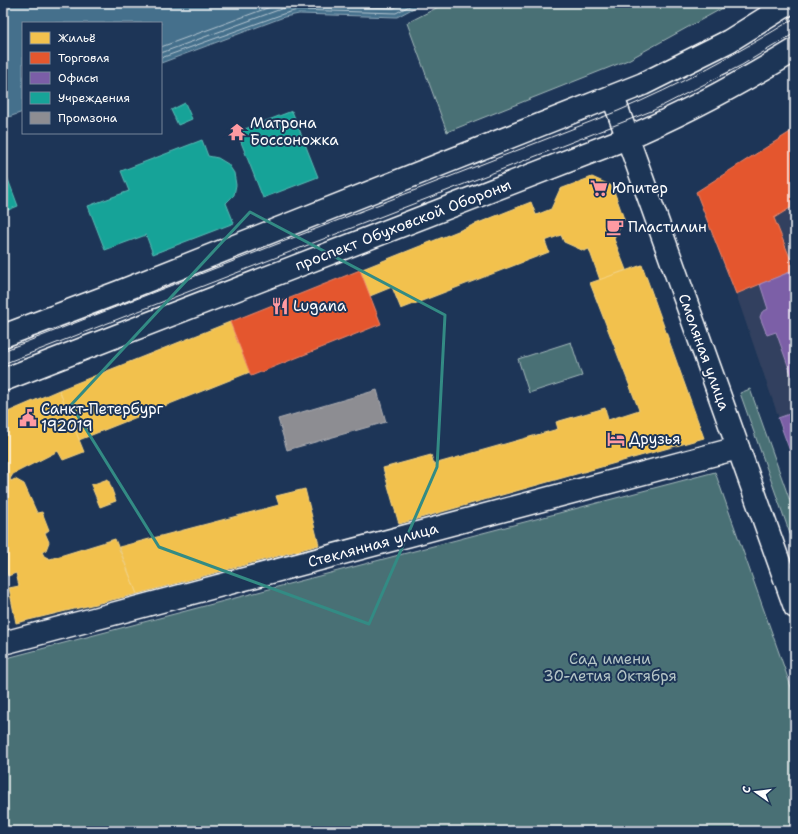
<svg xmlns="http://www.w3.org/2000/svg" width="798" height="834" font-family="'Shantell Sans',sans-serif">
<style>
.built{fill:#32415e}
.green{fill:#487074;stroke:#a4b8ba}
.water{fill:#45708c;stroke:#8fa9ba}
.homes{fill:#f2c14e;stroke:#f6d483}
.shops{fill:#e4572e;stroke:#ec896d}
.offices{fill:#7b5ea7;stroke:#a38ec1}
.public{fill:#17a398;stroke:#5dbfb7}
.industry{fill:#8d8d92;stroke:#afafb3}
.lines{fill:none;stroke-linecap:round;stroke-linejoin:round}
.shore{stroke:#b5c6d1;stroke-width:1}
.minor-casing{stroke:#fff;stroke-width:25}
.secondary-casing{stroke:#fff;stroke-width:25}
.minor{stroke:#1d3557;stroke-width:22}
.secondary{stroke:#1d3557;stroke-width:22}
.tram{stroke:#fff;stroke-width:1}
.marked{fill:none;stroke:#338b84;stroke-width:3;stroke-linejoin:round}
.labels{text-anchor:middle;stroke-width:4;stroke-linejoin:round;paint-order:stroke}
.poi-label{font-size:15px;fill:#fff;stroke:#1d3557;text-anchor:start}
.street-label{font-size:15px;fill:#fff;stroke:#1d3557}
.park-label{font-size:15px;fill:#b6c6c7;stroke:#1d3557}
</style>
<rect width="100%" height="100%" fill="#1d3557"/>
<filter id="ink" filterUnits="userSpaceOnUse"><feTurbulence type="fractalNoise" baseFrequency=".025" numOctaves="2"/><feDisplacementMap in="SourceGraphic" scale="8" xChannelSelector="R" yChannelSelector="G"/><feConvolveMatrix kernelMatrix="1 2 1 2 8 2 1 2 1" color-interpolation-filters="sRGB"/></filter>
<g filter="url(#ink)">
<path class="built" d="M795 129V465L736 294 696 192Z"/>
<g class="green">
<path d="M446 3H732L628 60 447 132 407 23Z"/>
<path d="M571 342 582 376 529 393 518 359Z"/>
<path d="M750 389 795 515V548L740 393Z"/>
<path d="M715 472 795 698V831H3V659Z"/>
</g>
<path class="water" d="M3 3H423L397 17 299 14 284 17 161 63V23H23V112L3 119Z"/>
<g class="homes">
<path d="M592 177 612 186 618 202 624 219 614 239 626 270 600 280 589 249 584 251 564 242 561 235 545 241 549 252 401 309 392 287 370 296 360 270 531 202 536 215 551 209 560 189Z"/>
<path d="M642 265 704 438 399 524 383 468 431 455 434 464 558 429 556 422 605 408 608 420 639 410 590 283Z"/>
<path d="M230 322 250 372 79 440 59 390Z"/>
<path d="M59 390 84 452 63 460 58 451 13 474 10 479 11 481 15 479 24 484 37 513 42 512 49 530 45 533 49 542 46 550 42 552 44 556 50 559 115 539 137 594 16 623 9 588 19 586 16 573 8 576 3 566V414Z"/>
<path d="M108 479 116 501 100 507 91 485Z"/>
<path d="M305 489 319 545 137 594 119 547 279 505 276 496Z"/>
</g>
<g class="shops">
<path d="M795 129V205L774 218 795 270 736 294 696 192Z"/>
<path d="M360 270 381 324 251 376 230 322Z"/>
</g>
<g class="offices">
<path d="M795 270V385L776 332 767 335 760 317 762 312 768 309 760 284Z"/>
<path d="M795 412V465L778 418Z"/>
</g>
<g class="public">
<path d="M185 103 192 119 178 125 171 110Z"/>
<path d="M292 111 318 177 263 198 237 132Z"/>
<path d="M202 140 208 156 218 158 228 164 234 173 236 185 234 195 226 203 234 223 153 254 146 235 105 250 88 206 129 191 121 171Z"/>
<path d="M6 174 18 206 3 212V175Z"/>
</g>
<path class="industry" d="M377 390 386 422 287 450 278 419Z"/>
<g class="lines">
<g class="shore">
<path d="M161 47 281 3"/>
<path d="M161 53 281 9 299 5 394 8 404 3"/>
<path d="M161 58 283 14 298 10 396 13 415 3"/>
</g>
<g class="minor-casing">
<g id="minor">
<path d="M613 97 795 607"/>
<path d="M7 642 738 448"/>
</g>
</g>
<g class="secondary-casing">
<g id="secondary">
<path d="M3 336 119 292 643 84 729 41 790 3"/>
<path d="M3 380 627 138C686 113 741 83 795 50"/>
</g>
</g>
<use href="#minor" class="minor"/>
<use href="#secondary" class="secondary"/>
<g class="tram">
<path d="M3 351 618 111C680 85 738 53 795 18"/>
<path d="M3 364 654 110 742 65 795 33"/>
</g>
</g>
</g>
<path class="marked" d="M250 212 445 315 437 467 369 624 159 547 71 405Z"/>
<defs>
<g id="temple-bare" transform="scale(1.38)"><path d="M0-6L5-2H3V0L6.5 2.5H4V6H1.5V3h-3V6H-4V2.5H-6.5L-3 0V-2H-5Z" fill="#ff9aa2" stroke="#1d3557" stroke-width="2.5" paint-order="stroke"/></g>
<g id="supermarket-bare" transform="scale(1.38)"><path d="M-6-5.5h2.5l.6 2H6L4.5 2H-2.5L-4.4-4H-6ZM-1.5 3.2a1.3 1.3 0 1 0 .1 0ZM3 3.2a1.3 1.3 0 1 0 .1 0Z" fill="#ff9aa2" stroke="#1d3557" stroke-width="2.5" paint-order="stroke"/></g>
<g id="cafe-bare" transform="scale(1.38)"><path d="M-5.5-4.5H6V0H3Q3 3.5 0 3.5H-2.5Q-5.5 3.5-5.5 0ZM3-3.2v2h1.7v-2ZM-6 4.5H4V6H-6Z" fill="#ff9aa2" stroke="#1d3557" stroke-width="2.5" paint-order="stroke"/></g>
<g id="restaurant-bare" transform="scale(1.38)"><path d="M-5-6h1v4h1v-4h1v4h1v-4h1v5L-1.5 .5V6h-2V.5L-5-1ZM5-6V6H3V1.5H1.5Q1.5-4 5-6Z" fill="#ff9aa2" stroke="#1d3557" stroke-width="2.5" paint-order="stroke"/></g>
<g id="civic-bare" transform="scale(1.38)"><path d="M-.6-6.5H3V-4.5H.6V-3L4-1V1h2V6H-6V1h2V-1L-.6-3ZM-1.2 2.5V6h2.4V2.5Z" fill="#ff9aa2" stroke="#1d3557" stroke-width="2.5" paint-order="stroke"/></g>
<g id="hotel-bare" transform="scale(1.38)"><path d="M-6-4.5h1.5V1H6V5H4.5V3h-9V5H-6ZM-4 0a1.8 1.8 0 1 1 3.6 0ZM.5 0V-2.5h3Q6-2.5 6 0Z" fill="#ff9aa2" stroke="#1d3557" stroke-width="2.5" paint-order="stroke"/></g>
</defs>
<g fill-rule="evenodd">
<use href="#temple-bare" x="237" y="132"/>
<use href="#supermarket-bare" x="599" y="188"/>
<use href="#cafe-bare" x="615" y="227"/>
<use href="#restaurant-bare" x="280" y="306"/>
<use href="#civic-bare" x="28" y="418"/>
<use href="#hotel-bare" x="616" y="439"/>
</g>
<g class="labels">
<g class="poi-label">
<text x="250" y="128">Матрона<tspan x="250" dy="17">Боссоножка</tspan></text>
<text x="612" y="193">Юпитер</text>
<text x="628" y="232">Пластилин</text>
<text x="293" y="311">Lugana</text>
<text x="41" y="414">Санкт-Петербург<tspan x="41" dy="17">192019</tspan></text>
<text x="629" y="444">Друзья</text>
</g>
<g class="street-label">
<text transform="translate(403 225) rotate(-21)" y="5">проспект Обуховской Обороны</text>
<text transform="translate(704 352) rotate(70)" y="5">Смоляная улица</text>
<text transform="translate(373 545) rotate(-15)" y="5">Стеклянная улица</text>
</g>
<g class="park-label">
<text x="610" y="664">Сад имени<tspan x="610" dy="17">30-летия Октября</tspan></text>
</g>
</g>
<rect width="798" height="834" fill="none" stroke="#1d3557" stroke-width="16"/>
<rect x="8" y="8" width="782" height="818" fill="none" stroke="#fff" stroke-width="1.5" filter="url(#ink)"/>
<rect x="22" y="22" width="140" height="112" fill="#1d3557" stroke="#77869a"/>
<rect x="30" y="32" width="20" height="12" fill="#f2c14e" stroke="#77869a"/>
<text x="58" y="42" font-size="12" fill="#ffffff">Жильё</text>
<rect x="30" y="52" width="20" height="12" fill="#e4572e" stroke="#77869a"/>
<text x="58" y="62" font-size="12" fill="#ffffff">Торговля</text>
<rect x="30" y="72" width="20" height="12" fill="#7b5ea7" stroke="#77869a"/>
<text x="58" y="82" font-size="12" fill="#ffffff">Офисы</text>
<rect x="30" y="92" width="20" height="12" fill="#17a398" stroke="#77869a"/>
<text x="58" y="102" font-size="12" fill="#ffffff">Учреждения</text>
<rect x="30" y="112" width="20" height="12" fill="#8d8d92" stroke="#77869a"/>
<text x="58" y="122" font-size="12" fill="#ffffff">Промзона</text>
<g transform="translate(756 792) rotate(284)" stroke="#1d3557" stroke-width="3" paint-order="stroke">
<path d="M0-3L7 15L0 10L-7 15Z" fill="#ffffff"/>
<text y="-6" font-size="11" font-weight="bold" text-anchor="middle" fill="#ffffff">С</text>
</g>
</svg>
